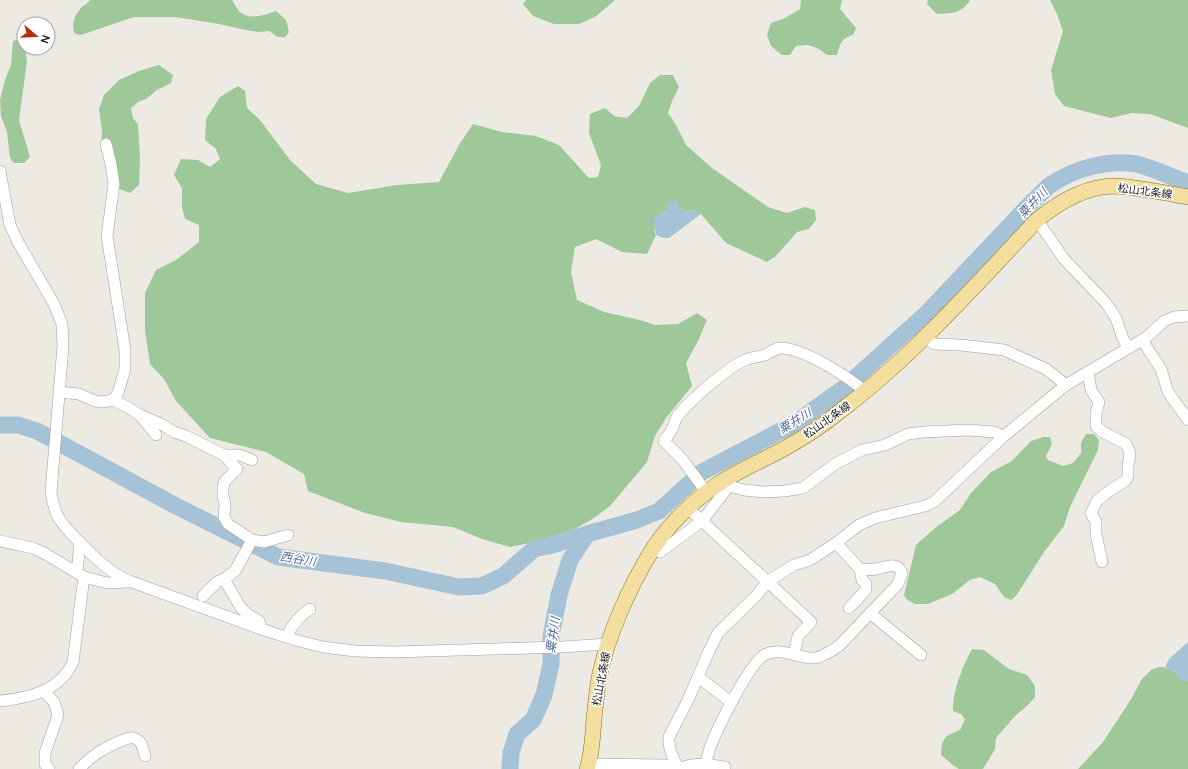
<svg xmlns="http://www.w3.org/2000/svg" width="1188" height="769" font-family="'DM Sans','Noto Sans JP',sans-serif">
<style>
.forest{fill:#9fc89a}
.water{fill:#a5c2d6}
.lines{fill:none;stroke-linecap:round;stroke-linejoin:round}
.river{stroke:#a5c2d6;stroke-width:17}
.minor-casing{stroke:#9f9f9f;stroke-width:12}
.major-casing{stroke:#86740d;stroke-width:16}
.minor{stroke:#fff;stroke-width:11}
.major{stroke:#f3dea0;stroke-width:15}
.labels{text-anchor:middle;stroke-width:3;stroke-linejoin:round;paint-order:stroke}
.street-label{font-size:11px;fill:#1b1b1b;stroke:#fff}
.water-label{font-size:12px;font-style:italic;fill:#516aa1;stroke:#fff}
</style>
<rect width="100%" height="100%" fill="#eceae2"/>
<g class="forest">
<path d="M90 0H232C234 3 236 8 239 11 249 21 265 15 276 11L286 20 289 32 285 37H278L269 31 258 32 246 30 219 24 175 17H134L81 35 75 34C71 27 74 16 80 9 83 5 88 4 90 0Z"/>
<path d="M526 0H615L595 17 579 24H554L533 16 523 4Z"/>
<path d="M801 0H842L840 9 856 28 853 35C840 39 841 43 837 55H827L819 49 808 45 796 46 790 55H782L771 46 767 35 771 23 785 18 800 9Z"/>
<path d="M928 0H970C961 14 952 13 937 14L927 4Z"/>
<path d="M1050 0H1188V128L1150 114 1132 113 1111 118 1064 106 1055 94 1051 70 1063 31 1057 14Z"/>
<path d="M19 39 25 48 27 61 19 120 30 157 24 163H14L10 158 7 132 1 116 0 100 5 80 11 65 13 41Z"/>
<path d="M159 65 173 75 171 83 157 90 146 99 138 102 131 108 133 118 138 124 140 157 139 185 130 193 117 188 101 147 102 132 99 109 104 95 119 80 139 71Z"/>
<path d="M660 75H673L679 87 672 101 668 113 675 123 686 145 712 168 768 207 787 213 805 207 815 210 816 220 809 229 797 232 775 257 767 262 726 243 701 214 693 210 686 211 679 208 658 214 654 231 656 235 647 254 622 252 596 239 575 247 571 272 577 300 604 312 640 320 655 325 678 324 697 313 707 320 698 341 686 363 692 386 666 418 655 436 647 462 610 506 594 518 575 529 535 542 510 547 482 539 453 527 401 522 365 513 308 491 304 474 266 452 210 438 176 401 164 379 150 364 145 331V293L156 270 176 260 199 242V225L185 219 182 207V188L174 175 181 159 198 160 210 167 220 159 216 149 205 140 206 119 220 97 238 86 245 91 247 108 260 120 290 160 316 184 348 193 397 185 439 182 459 145 473 124 502 132 536 136 559 145 589 178 598 177 601 165 589 133 590 114 605 108 614 116 627 118 639 106 650 83Z"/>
<path d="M1086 434H1094L1099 440 1098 450 1070 507 1064 526 1044 552 1016 596 1011 600 1004 597 995 584 980 577 970 580 952 594 928 604H915L907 600 904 595 916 545 935 528 960 510 971 493 991 472 1012 461 1031 441 1043 437H1050L1052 444 1046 456 1048 460 1063 466 1073 463 1081 453V443Z"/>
<path d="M972 649 984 650 1009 669 1027 675 1035 686V697L1027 706 1015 716 996 738 995 749 983 769H959L954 766 941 755C942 737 945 736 960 730L965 719 961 714 953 711C952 692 963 666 972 649Z"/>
<path d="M1159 667C1170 667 1176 672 1182 680L1188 681V769H1078L1103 742 1130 701 1142 679 1151 670Z"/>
</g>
<g class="water">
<path d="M676 200 679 208 686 211 693 210 701 214 669 238H663L656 235 653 220 658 214 666 212 668 202Z"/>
<path d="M1188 642V681L1182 680 1174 671 1165 667 1169 659Z"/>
</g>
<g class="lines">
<g class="river">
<path d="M0 425H18L37 431 176 506 278 557 385 571 459 587 482 586 503 576 534 549 553 545 587 534 637 520 659 511 702 472 794 424 844 388 927 313 1032 202C1038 197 1044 190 1050 185 1074 169 1107 159 1136 164 1154 168 1170 177 1188 183"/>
<path d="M510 769 511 753 517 734 533 720 544 695 551 664V636L559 595 570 560 587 534"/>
</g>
<g class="minor-casing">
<g id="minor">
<path d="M106 144 111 164 114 184 107 236 125 350V369L118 393 113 400"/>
<path d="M0 171 10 225 18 242 54 304 62 324 63 346 51 492C52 500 54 507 57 515 66 531 100 564 116 574 121 577 127 580 132 582L261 629 299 641 323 647 355 651 394 652 563 647 608 644"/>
<path d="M1037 220 1064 259 1106 303 1116 318 1123 339 1129 348"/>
<path d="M926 337 934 344 961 345 1004 350 1046 369 1066 385"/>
<path d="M1142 340 1161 369 1168 392 1188 420"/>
<path d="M1088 372 1091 390 1099 402 1096 413V426L1103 432 1126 444 1130 453 1128 466V476L1125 481 1109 491 1097 501 1091 513 1096 522V534L1102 562"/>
<path d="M59 392 79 394 95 401 103 402 113 400 127 407 140 415 161 424 174 432 186 436 224 455 237 469 225 481 223 487V495L225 504 224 517 228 524 252 540 235 571 224 579 241 608 247 614 259 621 261 628"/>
<path d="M140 415 156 435"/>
<path d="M224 455H240L252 460"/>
<path d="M726 480 729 486 744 490 764 492 784 491 803 488 835 464 862 450 885 445 908 434 924 432 968 430 994 432 1004 436"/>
<path d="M707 493 682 459 664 441C666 438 669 435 671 431 674 427 674 421 677 417 687 403 729 366 745 360 751 357 759 357 765 355 770 353 774 349 779 348 803 347 848 377 866 392"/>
<path d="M688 508 811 622 798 636 794 654"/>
<path d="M252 540 264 542 288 535"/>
<path d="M0 541 33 548 44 553 84 577 107 583 129 582"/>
<path d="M654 547 660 552 702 521 729 486"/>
<path d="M77 572 80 542"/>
<path d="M203 596 217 582 224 579"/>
<path d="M849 608 866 590V584L862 580 860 569"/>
<path d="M870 613 921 655"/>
<path d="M286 637C292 625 299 616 310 609"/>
<path d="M698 677 731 702"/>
<path d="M44 691 54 702 58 715 45 753V764L49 769"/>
<path d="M0 701C29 698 60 691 73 662L84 577"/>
<path d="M589 764 665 765 676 769"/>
<path d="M79 769C84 764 90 758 96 754 102 750 127 736 134 738 142 740 143 749 145 756"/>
<path d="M678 769C674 758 668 750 669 737L689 698 709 651 718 633 756 596 768 581 794 565 810 560 836 543 859 525 875 518 925 506 934 502 1004 436 1066 385 1147 337 1164 321 1174 317 1188 316"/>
<path d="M680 769C693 761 710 765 725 767"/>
<path d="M707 769C706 763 707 756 709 751 715 732 750 661 766 654 783 647 799 659 815 658 823 657 832 650 839 646L898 584 902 573C897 561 886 567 876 569 871 570 865 569 860 569L836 543"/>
</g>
</g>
<g class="major-casing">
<path id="major" d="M587 769C591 758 592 744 593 732 594 716 596 700 598 684 605 640 630 585 654 547 671 522 693 501 718 484 739 470 764 460 787 447 805 437 823 425 839 412 913 356 974 287 1037 220 1059 202 1085 186 1115 186 1137 187 1165 193 1188 197"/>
</g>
<use href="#minor" class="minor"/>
<use href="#major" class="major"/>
</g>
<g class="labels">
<g class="street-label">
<text transform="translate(1145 191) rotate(7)" y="4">松山北条線</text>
<text transform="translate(827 420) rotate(-35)" y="4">松山北条線</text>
<text transform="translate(601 679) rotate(-79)" y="4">松山北条線</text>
</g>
<g class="water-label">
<text transform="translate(1033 203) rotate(-46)" y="4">粟井川</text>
<text transform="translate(795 421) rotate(-32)" y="4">粟井川</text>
<text transform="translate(298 559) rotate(9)" y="4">西谷川</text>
<text transform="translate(553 635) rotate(-82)" y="4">粟井川</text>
</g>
</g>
<g transform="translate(36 36) rotate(109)"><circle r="19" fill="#ffffff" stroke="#a4a4a4"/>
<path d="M0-3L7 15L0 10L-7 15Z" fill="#b53011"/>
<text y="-6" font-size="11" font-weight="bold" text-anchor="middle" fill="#1b1b1b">N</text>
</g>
</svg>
